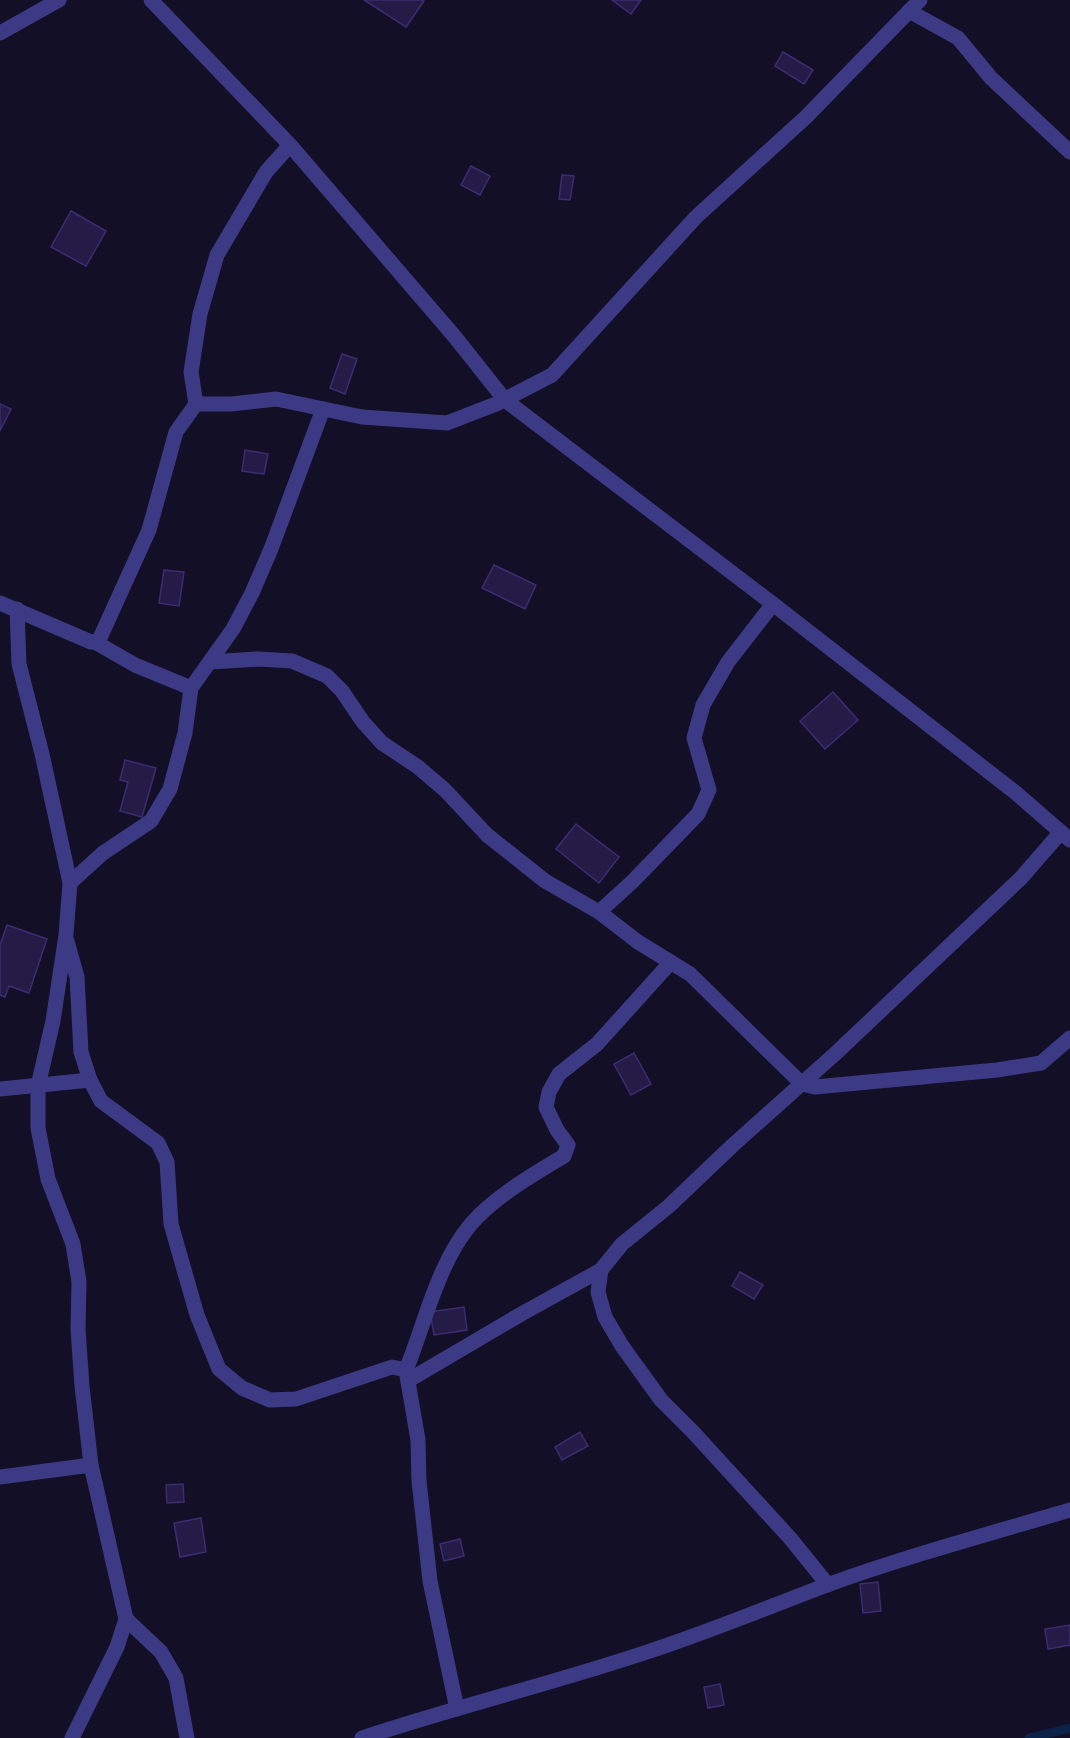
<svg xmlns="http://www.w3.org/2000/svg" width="1070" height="1738" font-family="'Work Sans',sans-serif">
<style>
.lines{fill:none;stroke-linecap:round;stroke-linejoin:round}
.stream{stroke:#0c2248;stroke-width:9}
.building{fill:#241b47;stroke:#3b2d73;stroke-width:1.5}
.minor{stroke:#3d3a85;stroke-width:15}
</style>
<rect width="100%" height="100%" fill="#130f26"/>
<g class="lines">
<path class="stream" d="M1029 1738 1070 1728"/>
</g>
<g class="building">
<path d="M364 0H422L424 1 406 27Z"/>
<path d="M612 0H641L631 14Z"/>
<path d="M783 52 813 70 804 84 775 66Z"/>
<path d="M471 166 490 176 480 195 461 185Z"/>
<path d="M562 175 574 176 570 200 559 199Z"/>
<path d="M71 211 106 231 86 266 51 247Z"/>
<path d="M342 354 357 359 345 394 330 388Z"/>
<path d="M0 404 11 409 0 431Z"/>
<path d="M245 450 268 454 264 474 242 471Z"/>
<path d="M494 565 536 585 525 609 482 588Z"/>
<path d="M164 570 184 572 179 606 159 603Z"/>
<path d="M833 692 858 720 825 749 800 721Z"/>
<path d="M125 760 156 768 142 817 120 811 128 782 120 780Z"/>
<path d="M576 824 619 857 599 883 556 849Z"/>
<path d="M7 925 47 939 29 993 9 986 5 997 0 995V945Z"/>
<path d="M634 1053 651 1084 631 1095 614 1064Z"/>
<path d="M740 1272 763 1285 754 1299 732 1286Z"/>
<path d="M464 1307 467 1330 434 1335 430 1312Z"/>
<path d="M580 1432 588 1446 562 1460 555 1447Z"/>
<path d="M183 1484 184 1502 167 1503 166 1485Z"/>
<path d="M201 1518 206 1552 180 1557 174 1523Z"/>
<path d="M460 1539 464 1556 444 1561 440 1544Z"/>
<path d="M878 1582 881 1611 863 1613 860 1584Z"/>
<path d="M1070 1625V1645L1048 1649 1045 1629Z"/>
<path d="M720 1684 724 1705 708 1708 704 1687Z"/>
</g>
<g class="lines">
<g class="minor">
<path d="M151 0 290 145 455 337 505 400 773 604 1016 793 1070 840"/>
<path d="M909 11 958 38 991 78 1070 152"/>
<path d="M0 33 59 0"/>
<path d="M196 404 191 372 200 314 217 255 266 172 290 145"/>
<path d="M0 603 91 642H95L100 638 149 530 176 432 196 404H231L276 399 362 417 447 423 496 404 552 375 696 217 806 117 920 0"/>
<path d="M17 609 19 664 42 754 70 883 66 935 53 1021 38 1086V1128L48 1179 73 1244 79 1282 78 1329 82 1386 91 1465 126 1619 117 1647 72 1738"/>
<path d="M95 642 135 665 191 688"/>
<path d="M210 662 258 659 292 661 327 676 342 691 363 722 382 743 418 767 445 790 487 835 545 881 599 912 638 942 690 974 802 1084 815 1087 997 1070 1041 1063 1070 1038"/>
<path d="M70 883 103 853 151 821 170 789 185 733 191 688 233 629 252 593 271 549 323 409"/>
<path d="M599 912 633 881 698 814 709 790 694 738 703 705 728 662 773 604"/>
<path d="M67 941 77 977 81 1052 90 1080 101 1101 158 1143 167 1162 171 1224 197 1315 219 1369 242 1388 270 1400 296 1399 392 1367 406 1370 418 1440 419 1481 430 1581 457 1709"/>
<path d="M0 1089 90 1080"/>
<path d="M406 1370C425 1323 438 1263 471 1224 494 1197 534 1174 564 1156L568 1145 557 1130 546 1107 549 1092 559 1074 597 1044 671 962"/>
<path d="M409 1380 523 1313 601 1270"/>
<path d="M0 1477 91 1465"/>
<path d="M828 1585 790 1538 693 1432 661 1400 622 1346 605 1317 598 1292 601 1270 622 1244 669 1206 733 1145 836 1053 1021 878 1061 832"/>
<path d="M126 1619 161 1652 176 1678 187 1738"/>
<path d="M362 1738C455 1707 551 1684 644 1653 706 1633 766 1608 827 1585 907 1556 989 1534 1070 1510"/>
</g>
</g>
</svg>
